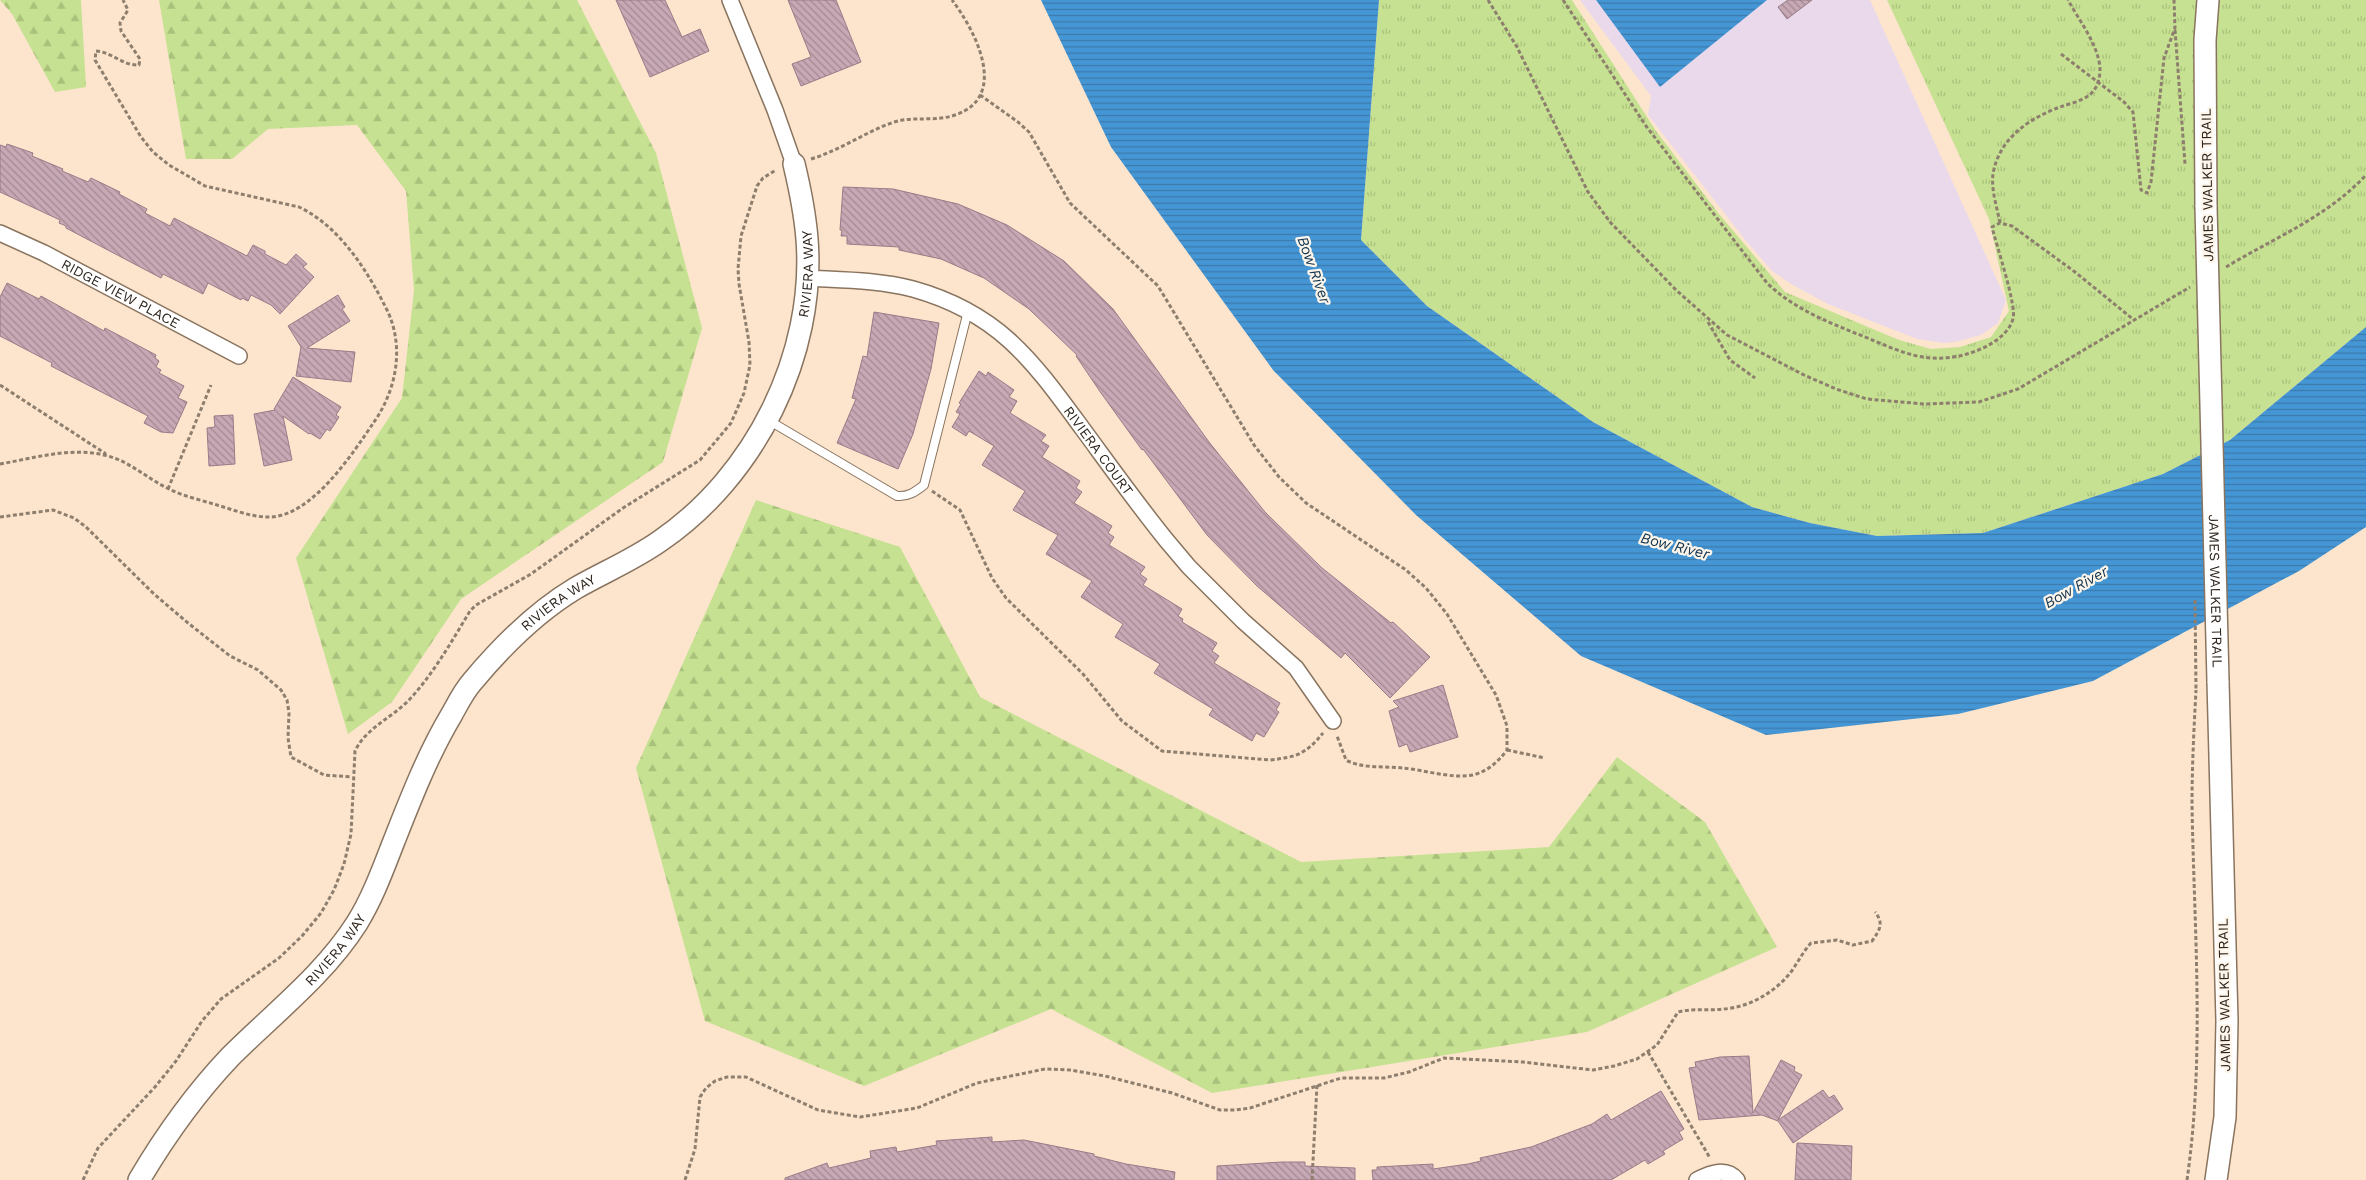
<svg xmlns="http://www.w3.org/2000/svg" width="2366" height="1180" font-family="'Work Sans',sans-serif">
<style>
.industrial{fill:#ead9eb}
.grass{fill:url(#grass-tufts)}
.forest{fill:url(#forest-firs)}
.water{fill:url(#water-rules)}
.building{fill:url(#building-back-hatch);stroke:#987b88}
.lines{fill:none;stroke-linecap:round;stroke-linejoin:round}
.lane-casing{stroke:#89745f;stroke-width:10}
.street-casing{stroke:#89745f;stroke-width:18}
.secondary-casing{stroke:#89745f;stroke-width:24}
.path{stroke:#8d7e6e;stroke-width:3;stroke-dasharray:4 2.5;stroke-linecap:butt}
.lane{stroke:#fff;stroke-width:8}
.street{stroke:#fff;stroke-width:15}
.secondary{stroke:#fff;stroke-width:21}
.secondary-bridge-casing{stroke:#89745f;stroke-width:24;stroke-linecap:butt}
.path-bridge{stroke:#8d7e6e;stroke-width:3;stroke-dasharray:4 2.5;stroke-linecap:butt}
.secondary-bridge{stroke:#fff;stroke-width:21}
.labels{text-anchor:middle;stroke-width:4.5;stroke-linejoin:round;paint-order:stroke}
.street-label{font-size:14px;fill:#2d241c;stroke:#fef5eb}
.water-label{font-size:15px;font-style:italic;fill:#143650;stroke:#fef5eb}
</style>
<defs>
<pattern id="grass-tufts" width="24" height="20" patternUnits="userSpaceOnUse" patternTransform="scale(1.25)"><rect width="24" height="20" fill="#c5e191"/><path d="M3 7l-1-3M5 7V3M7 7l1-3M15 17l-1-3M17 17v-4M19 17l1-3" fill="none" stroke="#aac17c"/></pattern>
<pattern id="forest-firs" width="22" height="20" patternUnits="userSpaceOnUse" patternTransform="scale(1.25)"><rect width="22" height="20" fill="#c5e191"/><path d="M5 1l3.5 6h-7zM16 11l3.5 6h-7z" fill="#aac17c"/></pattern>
<pattern id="water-rules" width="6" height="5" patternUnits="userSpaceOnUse" patternTransform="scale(1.25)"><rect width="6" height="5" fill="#4596d5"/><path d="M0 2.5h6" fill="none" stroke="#3a7aac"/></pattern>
<pattern id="building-back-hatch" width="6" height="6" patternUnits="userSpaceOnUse" patternTransform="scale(1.25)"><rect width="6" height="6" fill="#c7a8b5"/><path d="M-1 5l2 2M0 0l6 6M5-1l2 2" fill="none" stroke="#a28992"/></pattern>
</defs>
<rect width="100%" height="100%" fill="#fde5cd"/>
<path class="industrial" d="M1580 0H1870L2006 300 1998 323 1981 335 1955 342 1944 343 1917 339 1828 304 1791 284 1772 271 1746 241 1648 115 1651 96Z"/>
<path class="grass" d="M1379 0H1572L1656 131 1719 214 1785 292 1899 340 1931 349 1960 347 1991 337 2009 311 1989 219 1887 0H2366V327L2230 440 2163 474 1983 533 1877 536 1810 523 1752 507 1593 422 1427 306 1361 240Z"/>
<g class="forest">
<path d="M0 0H81L86 87 55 92 12 14Z"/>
<path d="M159 0H577L656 153 702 328 663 462 461 599 392 702 348 734 296 558 402 398 414 290 406 191 357 125 268 129 232 159H186Z"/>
<path d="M756 500 900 547 980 697 1301 862 1549 847 1617 757 1705 822 1777 947 1587 1032 1212 1093 1051 1009 864 1086 705 1021 636 768Z"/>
</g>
<g class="water">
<path d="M1041 0H1379L1361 240 1427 306 1593 422 1752 507 1810 523 1877 536 1983 533 2163 474 2230 440 2366 327V527L2299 571 2093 681 1958 714 1766 735 1581 656 1416 515 1273 370 1111 147Z"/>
<path d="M1596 0H1767L1660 87Z"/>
</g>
<g class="building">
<path d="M616 0H665L682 37 700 29 709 51 650 77Z"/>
<path d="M788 0H836L861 62 801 86 792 64 811 57Z"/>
<path d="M1788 0H1812L1787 19 1778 7Z"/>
<path d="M7 144 33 153 32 156 63 169 62 171 88 182 91 178 120 192 119 194 147 209 145 213 170 226 174 218 247 256 253 245 265 251V254L286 265 296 254 307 264 303 267 314 277 280 314 271 305 251 295 248 301 242 298 241 300 208 283 203 294 163 274 161 278 66 228V226L59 223 60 220 0 192V145L6 147Z"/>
<path d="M843 187 893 189 958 204 1007 225 1064 261 1113 309 1209 442 1265 512 1322 568 1391 623 1393 622 1430 657 1390 698 1345 653 1341 658 1257 586 1207 535 1143 449 1142 450 1101 393 1076 356 1077 355 1029 309 984 278 941 259 899 250V247L847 244V236H841L842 230H840Z"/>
<path d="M7 283 39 299 41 296 104 331 105 328 156 355 155 358 159 361 156 367 161 370 159 373 184 386 178 398 187 402 173 433 161 432 144 423 148 416 51 366 52 363 0 336V297Z"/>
<path d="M338 295 345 307 342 309 350 321 307 348 355 352 351 382 296 376 301 347 288 326Z"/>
<path d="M874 312 939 323 931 369 913 434 898 469 837 443 856 399 852 398 863 356 867 357Z"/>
<path d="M979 371 986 376 988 372 1014 390 1009 397 1017 401 1010 413 1046 435 1041 441 1049 446 1042 457 1080 481 1076 488 1082 492 1074 503 1112 526 1108 533 1114 537 1109 545 1145 567 1140 574 1147 579 1143 585 1182 609 1178 616 1183 619 1182 622 1217 643 1212 651 1219 656 1214 663 1280 703 1276 710 1279 712 1264 737 1256 733 1252 741 1209 715 1213 709 1154 673 1160 664 1115 637 1123 624 1081 597 1092 581 1046 554 1058 535 1013 510 1025 491 982 465 994 446 969 431 966 436 952 427 960 414 956 412 961 404 959 403Z"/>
<path d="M293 377 341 407 336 415 339 417 330 431 327 429 320 439 310 433 309 434 283 416 292 460 264 466 254 414 275 410 274 409Z"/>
<path d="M233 415 235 464 209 466 207 428 215 427 214 416Z"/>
<path d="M1443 685 1458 737 1410 752 1407 744 1399 747 1389 711 1399 707 1393 701Z"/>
<path d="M1749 1056 1753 1113 1781 1060 1795 1067 1794 1071 1802 1075 1778 1120 1823 1090 1829 1098 1834 1095 1843 1109 1793 1143 1778 1121 1762 1115 1699 1120 1689 1068 1696 1067 1695 1062 1720 1057Z"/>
<path d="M1661 1091 1684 1129 1679 1132 1683 1139 1663 1151 1665 1154 1648 1164 1645 1160 1611 1180H1373L1372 1170H1377V1167L1433 1164V1169L1468 1164 1481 1161 1480 1158 1531 1147 1592 1124 1607 1114 1611 1120Z"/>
<path d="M992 1137V1142L1024 1140 1094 1154V1156L1126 1164 1175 1172 1174 1180H785V1178L827 1163 829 1168 871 1158 870 1151 896 1147 897 1152 937 1145 936 1141Z"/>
<path d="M1797 1143 1852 1146 1851 1180H1795Z"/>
<path d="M1282 1162H1305V1166L1355 1168V1180H1217V1166Z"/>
</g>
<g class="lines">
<g class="lane-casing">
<path id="lane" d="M768 420 897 496C908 497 915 492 924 485L968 311"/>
</g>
<g class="street-casing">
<g id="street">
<path d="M730 0 775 110 794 164"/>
<path id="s1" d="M0 233 44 253 239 356"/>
<path id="s2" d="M807 278C842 280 879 280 913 289 999 313 1032 360 1082 428 1110 466 1137 504 1167 541L1189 567 1243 621 1296 668 1333 721"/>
<path d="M1697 1180C1711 1173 1726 1167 1737 1180"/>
</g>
</g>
<g class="secondary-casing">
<g id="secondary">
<path d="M2206 207 2205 40 2208 0"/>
<path id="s3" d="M139 1180C165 1136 195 1094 230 1057 273 1014 324 975 357 923 373 897 383 869 394 841 411 798 428 754 452 714 458 703 464 691 472 682 502 646 536 612 576 588 604 572 633 560 660 541 755 476 816 355 807 239 805 214 800 189 794 164"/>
<path d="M2216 1180 2225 1117 2227 1021 2218 681"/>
</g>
</g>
<g class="path">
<path d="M1488 0 1517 47 1588 192 1610 222 1676 290 1727 335 1804 375 1836 389 1867 399 1924 404 1979 402 2018 389 2190 287"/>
<path d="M1563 0 1646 126 1767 283C1796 311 1833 324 1870 339 1889 347 1911 357 1932 358 1951 359 1970 355 1987 346 1998 340 2009 332 2013 319 2017 306 1996 244 1992 227L2000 223 2012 226 2075 272 2134 320"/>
<path d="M2175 30 2185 164"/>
<path d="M2061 54 2124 102 2133 112 2141 190 2147 193 2151 182 2164 58 2175 28 2174 0"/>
<path d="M980 95 1018 122 1029 132 1070 203 1158 286 1254 445 1279 477 1306 503 1406 570 1426 588 1447 614 1496 695 1507 726V750C1498 762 1488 771 1473 775 1451 779 1425 770 1403 768 1385 766 1362 769 1346 760L1337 736"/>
<path d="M811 159C841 150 865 132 894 122 914 116 935 122 955 115 1010 97 975 30 952 0"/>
<path d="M2000 223C1997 207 1991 190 1993 174 1999 138 2030 118 2060 107 2069 104 2081 101 2088 96 2097 90 2100 79 2100 69 2099 46 2079 20 2068 0"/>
<path d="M2226 267C2274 238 2327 217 2366 175"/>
<path d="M1708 322 1730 360 1755 378"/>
<path d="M0 385 106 454"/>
<path d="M0 464C35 458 73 446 108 456 130 462 147 478 167 488 182 496 201 500 217 505 234 510 251 517 268 517 311 518 353 453 374 422 397 389 405 345 386 308 367 270 339 226 299 207L205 186 169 165 153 152 141 137 95 60 96 51C112 52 123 66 139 65L140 59 121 31 120 23 128 10 123 0"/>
<path d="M168 489 211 385"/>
<path d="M932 491 960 510 992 578 1006 598 1083 674 1122 721 1162 751 1270 760C1297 757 1306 754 1323 733"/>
<path d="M0 517 53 510 74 518 86 527 154 594 188 623 230 656 258 670 281 690 287 700 289 713 288 738 291 757 324 775 352 777"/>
<path d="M1507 750 1545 758"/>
<path d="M1648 1052 1710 1158"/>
<path d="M83 1180 98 1148 155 1087 176 1061 202 1021 221 999 279 958 302 936 321 913 334 890 344 864 351 834 355 751C366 728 390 719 408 701 432 676 452 641 470 611L476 605 531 574 623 508 700 460 731 423 744 393 750 365 749 342 739 284 738 269 741 236 757 186 763 178 776 170"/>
<path d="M685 1180 695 1149 700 1097 706 1088 715 1081 727 1077H746L818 1110 860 1117 917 1108 977 1083 1045 1069 1070 1070 1105 1076 1172 1093 1220 1110H1235L1250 1108 1341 1078H1384L1409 1072 1444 1058 1523 1062 1593 1070 1614 1066 1637 1059 1657 1045 1678 1012C1693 1008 1709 1011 1724 1009 1750 1007 1775 992 1791 972 1798 962 1803 952 1811 943L1837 940 1853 945 1872 941C1880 930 1884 923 1875 912"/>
<path d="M1312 1180 1317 1085"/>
<path d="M2187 1180C2205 1055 2194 929 2192 804 2192 766 2194 728 2196 690"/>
</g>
<use href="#lane" class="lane"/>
<use href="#street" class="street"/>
<use href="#secondary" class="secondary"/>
<g class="secondary-bridge-casing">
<g id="secondary-bridge">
<path id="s4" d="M2206 207 2218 681"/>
</g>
</g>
<path class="path-bridge" d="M2195 600 2196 690"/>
<use href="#secondary-bridge" class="secondary-bridge"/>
</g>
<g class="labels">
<g class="street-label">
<text transform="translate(2207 185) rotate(-91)" y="5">JAMES WALKER TRAIL</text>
<text dy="5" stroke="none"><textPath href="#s3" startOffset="1159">RIVIERA WAY</textPath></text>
<text dy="5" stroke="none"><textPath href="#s1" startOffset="135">RIDGE VIEW PLACE</textPath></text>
<text dy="5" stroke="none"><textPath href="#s2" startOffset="359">RIVIERA COURT</textPath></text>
<text dy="5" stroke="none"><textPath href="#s4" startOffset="384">JAMES WALKER TRAIL</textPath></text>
<text dy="5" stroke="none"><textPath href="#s3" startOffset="724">RIVIERA WAY</textPath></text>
<text dy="5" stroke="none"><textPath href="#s3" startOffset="304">RIVIERA WAY</textPath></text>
<text transform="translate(2224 995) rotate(-91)" y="5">JAMES WALKER TRAIL</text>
</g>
<g class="water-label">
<text transform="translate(1314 270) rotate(70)" y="5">Bow River</text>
<text transform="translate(1675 546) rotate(14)" y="5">Bow River</text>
<text transform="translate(2076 587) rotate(-29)" y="5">Bow River</text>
</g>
</g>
</svg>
